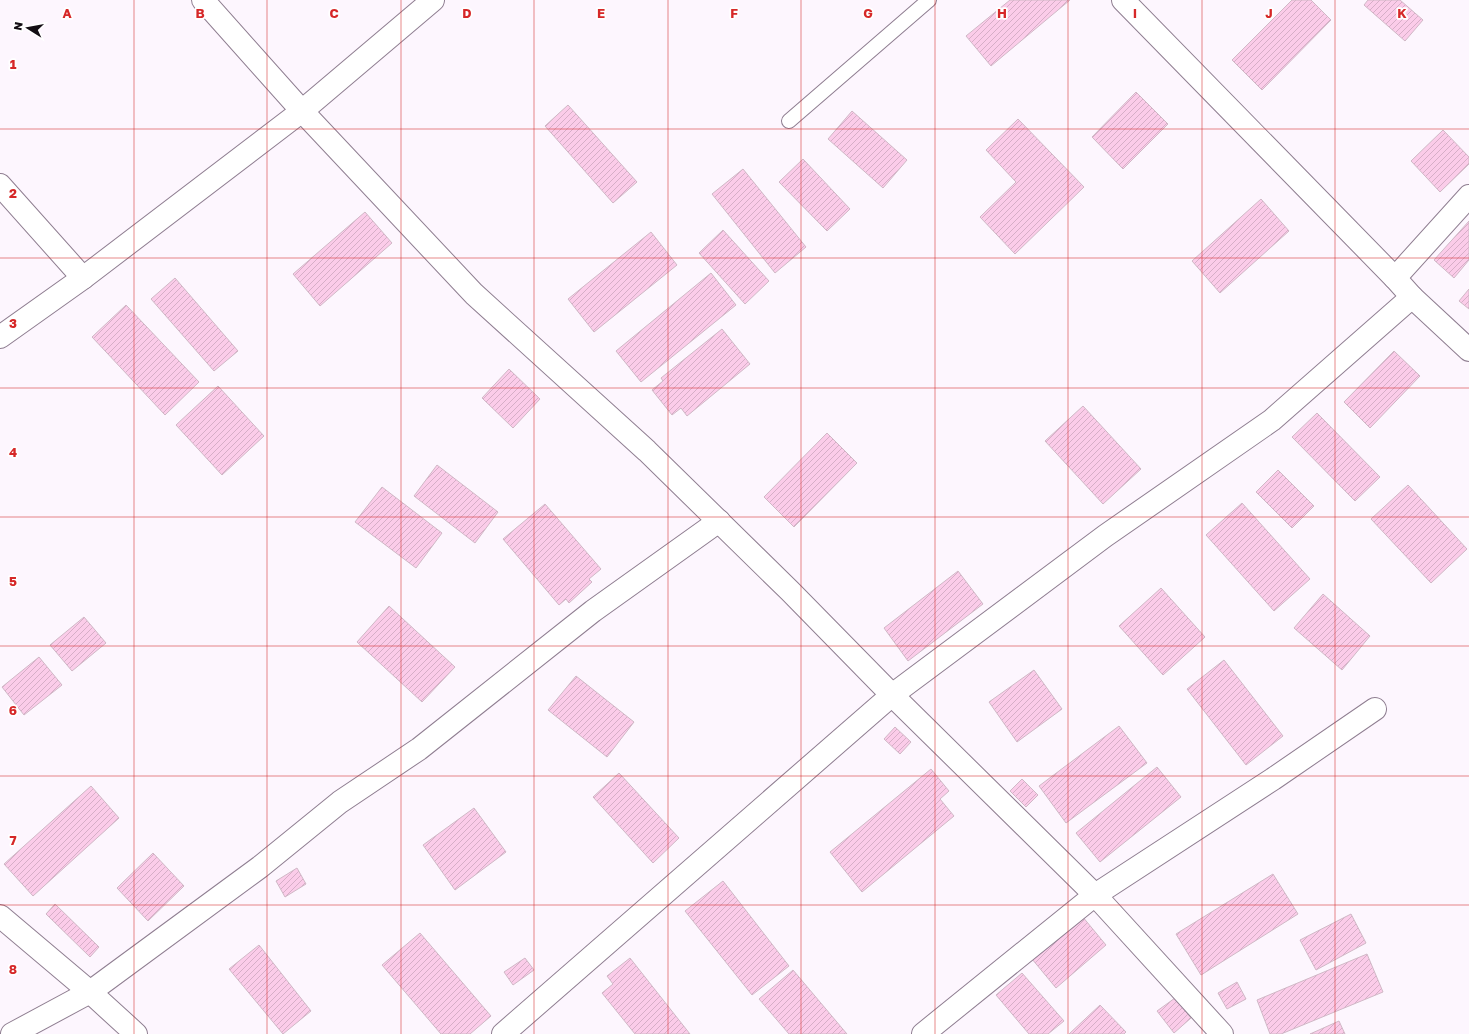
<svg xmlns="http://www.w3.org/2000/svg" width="1469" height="1034" font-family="'Golos Text',sans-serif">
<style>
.building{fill:url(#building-hatch);stroke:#d0b8c6}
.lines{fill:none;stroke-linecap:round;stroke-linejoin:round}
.service-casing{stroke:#8f7e91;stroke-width:16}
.minor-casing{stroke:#8f7e91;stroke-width:24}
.service{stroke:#fff;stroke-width:14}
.minor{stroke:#fff;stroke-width:22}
.grid{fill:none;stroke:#d62828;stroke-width:1;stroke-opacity:0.55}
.grid-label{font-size:13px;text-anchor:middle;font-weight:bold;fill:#d62828;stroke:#fff;stroke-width:3.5;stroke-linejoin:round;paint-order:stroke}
</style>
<defs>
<pattern id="building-hatch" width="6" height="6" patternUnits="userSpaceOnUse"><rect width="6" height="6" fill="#fbcce9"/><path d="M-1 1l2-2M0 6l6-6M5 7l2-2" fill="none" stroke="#d6aec7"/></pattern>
</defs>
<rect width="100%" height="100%" fill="#fdf6fe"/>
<g class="building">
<path d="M1010 0H1070L991 66 966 36Z"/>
<path d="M1292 0H1311L1331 20 1262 90 1232 60Z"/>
<path d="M1368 0H1400L1423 20 1405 41 1364 5Z"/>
<path d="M1136 92 1168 124 1123 169 1092 137Z"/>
<path d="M568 105 637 182 613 203 545 126Z"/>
<path d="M852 111 907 160 883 188 828 139Z"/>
<path d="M1018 119 1084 187 1015 254 980 217 1016 182 986 150Z"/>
<path d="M1443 130 1469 157V164L1440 192 1411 161Z"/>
<path d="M803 159 850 209 827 231 779 182Z"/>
<path d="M743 169 806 247 775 273 712 194Z"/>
<path d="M1261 199 1289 231 1220 293 1192 261Z"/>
<path d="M365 212 392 243 320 306 293 274Z"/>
<path d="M1469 221V260L1454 278 1434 260Z"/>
<path d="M723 230 769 281 745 304 699 253Z"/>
<path d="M651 232 677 265 594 332 568 299Z"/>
<path d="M711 273 736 305 641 382 616 351Z"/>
<path d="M175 278 238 351 214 371 151 299Z"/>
<path d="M1469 289V309L1459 301Z"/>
<path d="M126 305 199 382 165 415 92 337Z"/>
<path d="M722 329 750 364 687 416 681 408 672 415 652 390 663 381 661 378Z"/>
<path d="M1394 351 1420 376 1370 428 1344 402Z"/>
<path d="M509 369 540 399 513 428 482 398Z"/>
<path d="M218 386 264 436 222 475 176 425Z"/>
<path d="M1083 406 1141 469 1103 504 1045 441Z"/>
<path d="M1317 413 1380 477 1355 501 1292 437Z"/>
<path d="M827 433 857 463 794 527 764 497Z"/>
<path d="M437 465 498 512 475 543 414 496Z"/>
<path d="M1278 470 1314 506 1292 528 1256 492Z"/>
<path d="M1408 485 1467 549 1431 583 1371 519Z"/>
<path d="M382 487 442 533 416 568 355 522Z"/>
<path d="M1242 503 1310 579 1274 611 1206 535Z"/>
<path d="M545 504 601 569 589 579 592 582 569 603 566 599 559 605 503 539Z"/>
<path d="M958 571 983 604 908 661 884 628Z"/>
<path d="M1161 588 1205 637 1163 675 1119 626Z"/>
<path d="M1323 594 1370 636 1342 670 1294 628Z"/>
<path d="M389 606 455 667 422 702 357 642Z"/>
<path d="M84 617 106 643 72 671 50 645Z"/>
<path d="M39 657 62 685 24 715 2 687Z"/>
<path d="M1224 660 1283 736 1246 765 1187 689Z"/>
<path d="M1034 670 1062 709 1017 742 989 702Z"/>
<path d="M576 676 634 722 607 757 548 710Z"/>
<path d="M1119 726 1147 763 1066 823 1039 786Z"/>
<path d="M895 727 911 742 900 754 884 739Z"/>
<path d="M1157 767 1181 797 1100 862 1076 833Z"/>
<path d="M931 769 949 791 940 799 954 816 862 892 830 852Z"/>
<path d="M619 773 679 838 653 863 593 797Z"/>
<path d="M1022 779 1038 795 1026 807 1010 791Z"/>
<path d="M91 786 119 818 33 896 4 864Z"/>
<path d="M474 808 506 852 455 890 423 845Z"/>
<path d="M153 853 184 886 148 921 117 888Z"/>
<path d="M297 868 306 884 285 897 276 881Z"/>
<path d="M1273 874 1298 914 1201 975 1176 934Z"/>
<path d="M723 881 789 966 752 995 685 911Z"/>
<path d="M55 904 99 947 90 957 46 914Z"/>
<path d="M1351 914 1366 943 1316 970 1300 940Z"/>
<path d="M1082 916 1106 945 1056 988 1032 959Z"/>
<path d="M420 933 491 1016 470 1034H441L382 965Z"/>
<path d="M259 945 311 1011 283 1034 229 969Z"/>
<path d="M1367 954 1383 992 1281 1034H1270L1257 1000Z"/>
<path d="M525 958 534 970 513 985 504 972Z"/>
<path d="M630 958 690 1034H635L602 993 613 984 607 976Z"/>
<path d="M793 970 847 1034H789L759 999Z"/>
<path d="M1022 973 1064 1021 1048 1034H1029L996 995Z"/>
<path d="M1237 982 1246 999 1227 1009 1218 993Z"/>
<path d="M1175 998 1191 1018 1174 1033 1157 1011Z"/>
<path d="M1100 1005 1126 1032 1124 1034H1069Z"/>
<path d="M1339 1021 1345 1034H1310Z"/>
</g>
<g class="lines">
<g class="service-casing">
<path id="service" d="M789 121 929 0"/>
</g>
<g class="minor-casing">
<g id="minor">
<path d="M203 0 302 111 474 294 647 451 790 591 892 695 1095 895 1222 1034"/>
<path d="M1123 0 1395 278 1412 297 1469 350"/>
<path d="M0 185 83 278"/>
<path d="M1395 278 1469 196"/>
<path d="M0 337 83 278 302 111 433 0"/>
<path d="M0 916 90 992 136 1034"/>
<path d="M12 1034 90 992 260 867 340 802 419 749 593 611 719 521"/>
<path d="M503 1034 892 695 1105 536 1272 420 1412 297"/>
<path d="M923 1034 1095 895 1273 779 1375 709"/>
</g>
</g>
<use href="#service" class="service"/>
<use href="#minor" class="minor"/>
</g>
<path class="grid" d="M134 0V1034M267 0V1034M401 0V1034M534 0V1034M668 0V1034M801 0V1034M935 0V1034M1068 0V1034M1202 0V1034M1335 0V1034M0 129H1469M0 258H1469M0 388H1469M0 517H1469M0 646H1469M0 776H1469M0 905H1469"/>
<g class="grid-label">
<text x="67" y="18">A</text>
<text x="200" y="18">B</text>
<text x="334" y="18">C</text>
<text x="467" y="18">D</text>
<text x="601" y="18">E</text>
<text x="734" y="18">F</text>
<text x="868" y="18">G</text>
<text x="1002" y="18">H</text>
<text x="1135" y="18">I</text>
<text x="1269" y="18">J</text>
<text x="1402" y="18">K</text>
<text x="13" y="69">1</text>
<text x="13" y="198">2</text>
<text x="13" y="328">3</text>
<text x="13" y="457">4</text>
<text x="13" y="586">5</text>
<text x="13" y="715">6</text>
<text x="13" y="845">7</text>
<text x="13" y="974">8</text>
</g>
<g transform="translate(28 28) rotate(281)" stroke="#ffffff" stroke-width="3" paint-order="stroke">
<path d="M0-3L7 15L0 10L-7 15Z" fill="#130d14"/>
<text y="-6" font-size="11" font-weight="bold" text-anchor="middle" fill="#130d14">N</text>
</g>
</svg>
